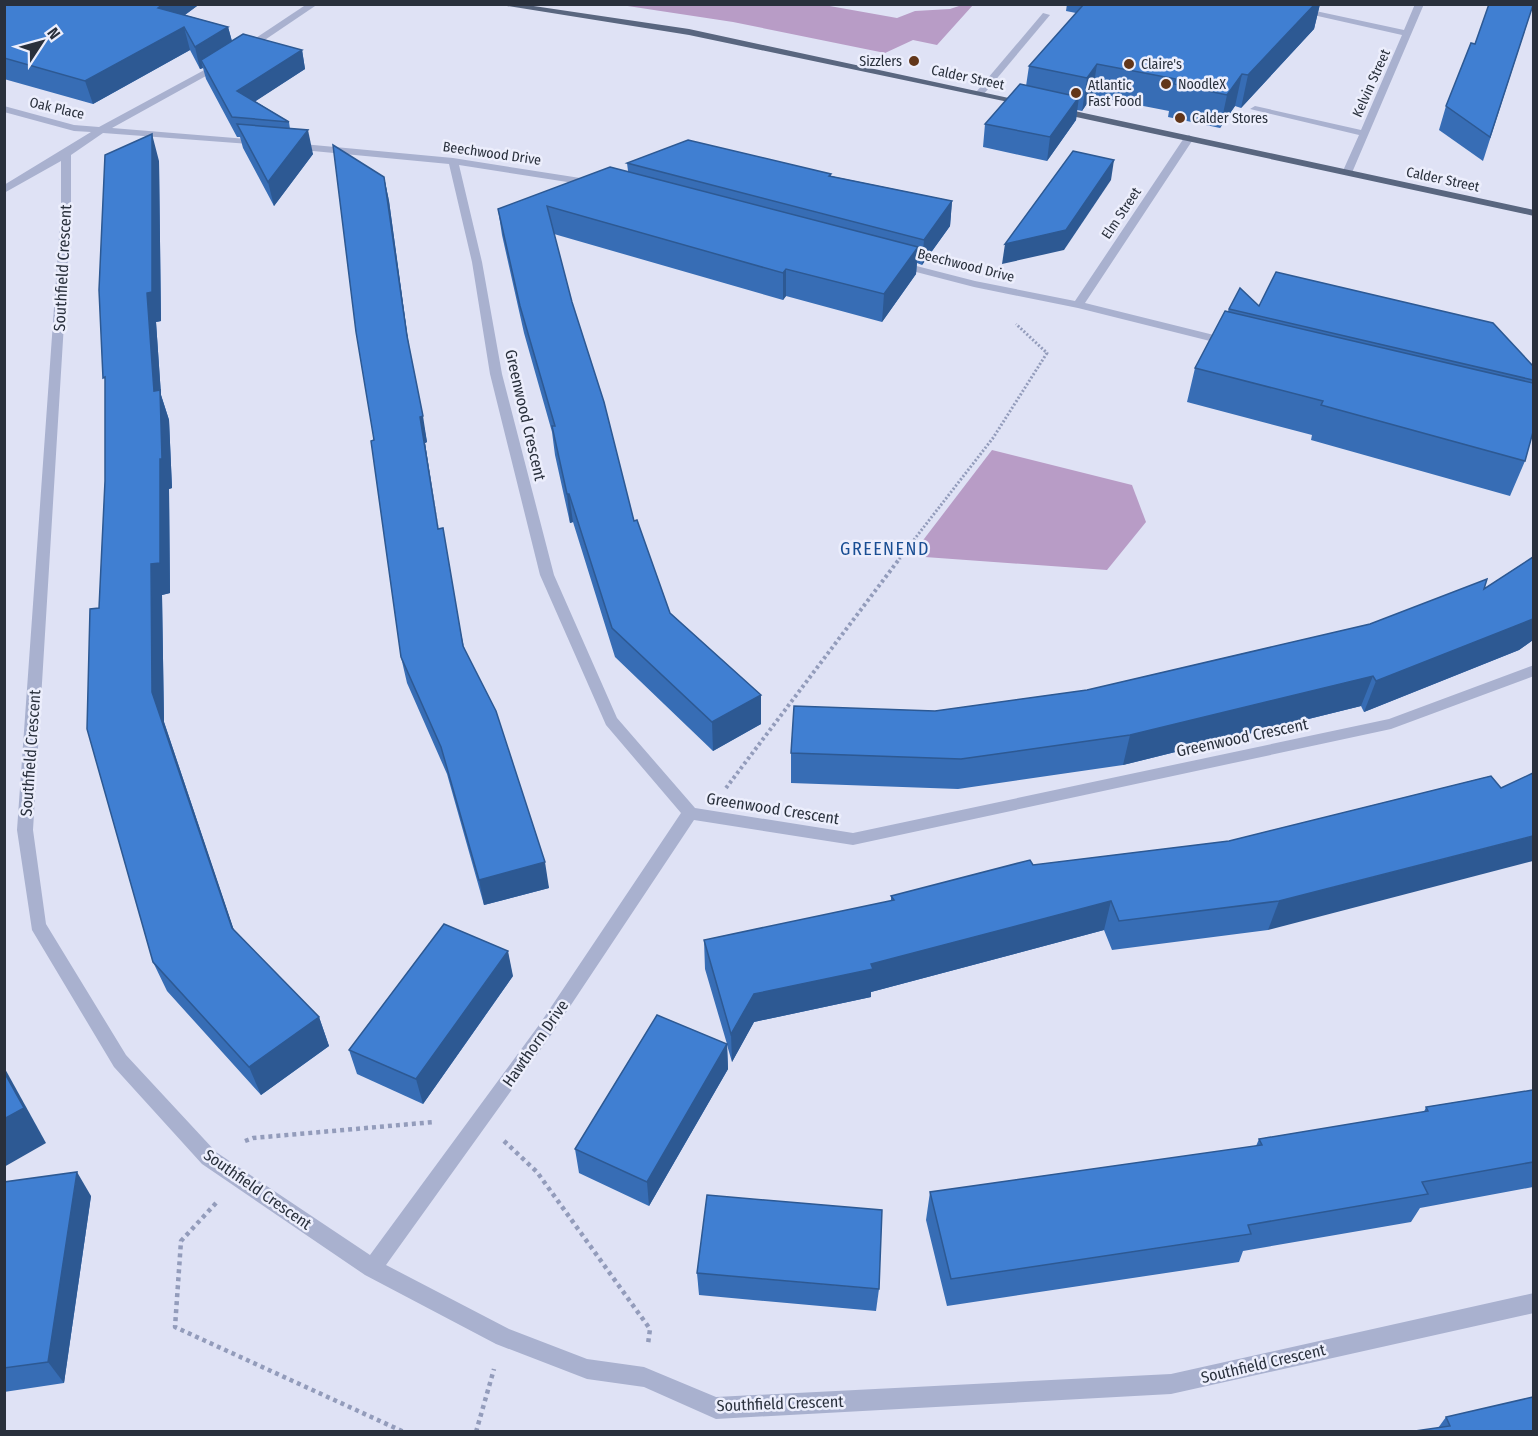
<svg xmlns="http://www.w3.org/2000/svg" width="1538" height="1436" font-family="'Fira Sans Condensed',sans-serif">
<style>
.green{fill:#b89cc6}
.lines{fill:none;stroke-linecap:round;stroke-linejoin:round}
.path-far2{stroke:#939cbb;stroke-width:3;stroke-dasharray:2 2;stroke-linecap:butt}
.path-far1{stroke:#939cbb;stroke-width:4;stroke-dasharray:3 3;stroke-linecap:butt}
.path{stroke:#939cbb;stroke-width:4.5;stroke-dasharray:4 4;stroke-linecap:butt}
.minor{fill:#a9b1cf;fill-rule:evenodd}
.major{fill:#59667f;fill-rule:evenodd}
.wall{fill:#376db5}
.shaded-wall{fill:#2d5993}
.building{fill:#407fd2;stroke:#2d5993;stroke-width:1.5}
.poi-dot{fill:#62361a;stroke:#eceefc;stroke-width:2}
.labels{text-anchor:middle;stroke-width:5;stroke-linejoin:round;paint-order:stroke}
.far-poi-label{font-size:14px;fill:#29303c;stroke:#eceefc;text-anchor:start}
.far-street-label{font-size:14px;fill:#29303c;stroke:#eceefc}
.street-label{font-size:16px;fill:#29303c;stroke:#eceefc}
.neighbourhood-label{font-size:18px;letter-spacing:1.5px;fill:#194e93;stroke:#eceefc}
</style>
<rect width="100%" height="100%" fill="#dfe2f5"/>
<g class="green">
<path d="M621 5H824L897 18 915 11 950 9 962 5H973L937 45 913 40 885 53 733 22Z"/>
<path d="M992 450 1132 485 1146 522 1107 570 911 556Z"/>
</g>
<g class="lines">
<path class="path-far2" d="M899 559 993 438 1047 353 1016 324"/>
<path class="path-far1" d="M726 788 900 558"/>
<g class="path">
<path d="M245 1141 253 1138 434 1122"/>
<path d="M504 1141 537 1172 650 1329 648 1344"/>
<path d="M216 1203 181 1241 175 1327 404 1432"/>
<path d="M476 1432 494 1369"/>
</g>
<g class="minor">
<path d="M307 4H318L247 52H241V48Z"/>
<path d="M1264 4H1283L1404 30 1415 4H1424L1351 175 1342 173 1359 135 1250 109 1255 106 1361 130 1402 35Z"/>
<path d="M1043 13 1050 15 983 95H977V91Z"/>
<path d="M221 61 226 64 224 66 112 128 259 140 263 141V145L103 133 71 155V209L33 830 46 924 126 1055 216 1152 370 1255 539 1025 681 813 606 725 540 575 490 374 472 262 449 164 292 149 287 146 292 143 453 158 593 180 598 183 593 186 459 165 482 262 502 374 554 575 617 718 695 808 853 833 1389 719 1534 665V676L1391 729 853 845 694 820 551 1035 386 1265 509 1329 587 1359 644 1367 716 1397 1171 1374 1534 1293V1313L1171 1394 716 1419 644 1387 587 1379 496 1344 365 1275 202 1164 114 1067 32 930 17 830 61 209V161L4 193V185L91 132 74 131 4 112V106L74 125 99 127Z"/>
<path d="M1189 135 1194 138 1085 303 1234 340V344L1230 346 1078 308 974 287 893 266 892 264 897 261 975 281 1075 301 1184 138Z"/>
</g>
<g class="major">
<path d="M495 4H520L689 29 1032 103 1027 106 689 35Z"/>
<path d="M1056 107 1534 210V216L1053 112V108Z"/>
</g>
</g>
<g class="wall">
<path d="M4 4 197 6 185 15 228 27 232 41 302 50 305 69 255 101 289 122 290 129 313 154 274 206 243 148 240 137H237L206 79 203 68 200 69 190 50 93 104 4 79Z"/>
<path d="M1067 4H1320L1314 29 1241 108 1235 106 1220 128 1168 117 1169 111 1092 96 1082 111 1077 110 1076 120 1047 161 983 147 985 124 1026 86 1029 66 1076 13 1066 11Z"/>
<path d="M1533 5 1483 161 1439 130 1446 106 1475 44Z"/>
<path d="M159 161 161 321 156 322 161 395 169 420 172 488 169 489 170 593 162 595 164 722 234 931 319 1017 329 1046 261 1095 167 991 153 962 99 608Z"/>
<path d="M627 163 831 174V176L952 201 950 226 922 265 917 263 916 274 882 322 786 296 783 300 554 234 572 302 634 521 670 613 761 695V724L713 751 615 657 573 522 570 523 555 455 552 432 524 333 502 235 498 209 628 171Z"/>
<path d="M384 177 389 201 410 355 427 442 425 443 438 528 464 647 549 888 484 905 447 774 407 683 401 657Z"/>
<path d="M1259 306 1533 366V432L1525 461 1510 496 1311 440 1312 435 1187 402 1195 368 1228 311 1229 309Z"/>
<path d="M1533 557V640L1519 650 1364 712 1361 706 1123 765 958 789 791 783V753L935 711 1087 690 1370 624 1484 589Z"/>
<path d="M1491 776 1268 930 1112 950 1104 930 871 992V997L754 1022 732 1062 727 1045 728 1069 649 1206 579 1173 575 1149 727 1044 705 969 704 940 891 901V896L1033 865 1229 841Z"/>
<path d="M513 976 423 1104 357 1074 349 1050Z"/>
<path d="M1533 1090V1187L1420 1208 1411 1222 1243 1251 1239 1262 947 1306 926 1220 930 1192 1256 1146 1259 1139 1424 1112 1426 1107Z"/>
<path d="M4 1182 91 1196 64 1383 4 1392Z"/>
<path d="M697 1273 879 1289 876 1311 699 1295Z"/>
<path d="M1446 1417 1533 1431 1438 1428Z"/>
</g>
<g class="shaded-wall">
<path d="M163 4H196L197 6 164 30 158 8Z"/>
<path d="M1315 4H1320L1314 29 1241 108 1248 75Z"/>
<path d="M184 27 190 50 93 104 85 81Z"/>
<path d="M228 27 234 49 201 60 203 68 200 69 195 47Z"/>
<path d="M302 50 305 69 242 110 237 91Z"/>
<path d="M1097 64 1092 96 1082 111 1087 78Z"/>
<path d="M1242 74 1235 106 1220 128 1227 95Z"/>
<path d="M1079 97 1076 120 1047 161 1050 137Z"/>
<path d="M308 130 313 154 274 206 268 182Z"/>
<path d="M152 134 159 161 161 321 156 322 161 395 169 420 172 488 169 489 170 593 162 595 164 722 243 957 232 928 152 692 151 564 154 391 147 293Z"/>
<path d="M1114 160 1111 180 1064 250 1002 264 1005 244Z"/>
<path d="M384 177 389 201 411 361 407 336Z"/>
<path d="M952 201 950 226 922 265 924 240Z"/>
<path d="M918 247 916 274 882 322 884 294Z"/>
<path d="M786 269V296L783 300V273Z"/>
<path d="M423 416 427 442 425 443 443 555 420 417Z"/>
<path d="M567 494H569L573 522 570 523Z"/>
<path d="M1533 619V640L1519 650 1364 712 1376 681Z"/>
<path d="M1373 676 1361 706 1123 765 1130 735Z"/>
<path d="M761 695V724L713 751 712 722Z"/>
<path d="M1533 836V861L1268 930 1279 901Z"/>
<path d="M545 862 549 888 484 905 479 880Z"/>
<path d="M1111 901 1104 930 871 992V997L754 1022 732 1062 731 1034 754 994Z"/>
<path d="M508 951 513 976 423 1104 416 1079Z"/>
<path d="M319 1017 329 1046 261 1095 249 1067Z"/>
<path d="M727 1044 728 1069 649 1206 647 1182Z"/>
<path d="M4 1067 46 1143 4 1167Z"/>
<path d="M77 1172 91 1196 64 1383 48 1362Z"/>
</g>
<g class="building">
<path d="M4 4H163L158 8 228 27 195 47 184 27 85 81 4 58Z"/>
<path d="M1084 4H1315L1248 75 1242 74 1227 95 1174 84 1176 79 1097 64 1087 78 1029 66Z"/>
<path d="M1489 4 1533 5 1490 137 1446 106 1471 43 1475 44Z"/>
<path d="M243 34 302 50 237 91 289 122 232 117 201 60Z"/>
<path d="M1020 84 1079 97 1050 137 985 124Z"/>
<path d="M237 124 308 130 268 182Z"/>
<path d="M152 134V292L147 293 154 391 160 390 162 459H160V563L151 564 152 692 232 928 319 1017 249 1067 153 962 87 729 90 609 99 608 105 481V377L103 378 99 290 105 155Z"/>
<path d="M688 140 831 174 829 176 952 201 924 240 627 163Z"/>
<path d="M333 145 384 177 407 336 423 416 420 417 438 529 443 528 463 646 496 711 545 862 479 880 441 747 401 657 371 441 374 440 356 332Z"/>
<path d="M1073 151 1114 160 1066 230 1005 244Z"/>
<path d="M610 167 918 247 884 294 786 269 783 273 547 206 572 302 604 402 634 521 637 520 670 613 761 695 712 722 612 628 569 494H567L552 426H555L520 306 498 209Z"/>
<path d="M1276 272 1493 323 1533 366V380L1229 309 1240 288 1259 306Z"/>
<path d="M1225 311 1533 383V432L1525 461 1321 405 1323 401 1195 368Z"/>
<path d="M1533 557V619L1376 681 1373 676 1130 735 961 759 791 753 794 706 935 711 1087 690 1370 624 1487 579 1484 589Z"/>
<path d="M1533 773V836L1279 901 1119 921 1111 901 871 964 873 969 754 994 731 1034 704 940 894 900 891 896 1030 860 1033 865 1229 841 1491 776 1501 788Z"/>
<path d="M444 924 508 951 416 1079 349 1050Z"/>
<path d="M657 1015 727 1044 647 1182 575 1149Z"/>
<path d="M4 1072 24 1108 4 1119Z"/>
<path d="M1533 1090V1162L1422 1182 1428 1194 1248 1225 1251 1234 951 1279 930 1192 1262 1145 1259 1139 1428 1111 1426 1107Z"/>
<path d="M77 1172 48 1362 4 1368V1182Z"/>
<path d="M707 1195 882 1210 879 1289 697 1273Z"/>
<path d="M1533 1397V1431H1415L1450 1426 1446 1417Z"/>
</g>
<g class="poi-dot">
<circle cx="914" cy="61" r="6"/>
<circle cx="1129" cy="64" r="6"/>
<circle cx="1166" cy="84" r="6"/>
<circle cx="1076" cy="93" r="6"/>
<circle cx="1180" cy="118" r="6"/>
</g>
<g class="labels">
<g class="far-poi-label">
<text x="902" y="66" text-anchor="end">Sizzlers</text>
<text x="1141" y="69">Claire's</text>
<text x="1178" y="89">NoodleX</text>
<text x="1088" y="90">Atlantic<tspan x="1088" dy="16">Fast Food</tspan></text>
<text x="1192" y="123">Calder Stores</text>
</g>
<g class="far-street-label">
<text transform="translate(968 77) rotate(12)" y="5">Calder Street</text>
<text transform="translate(1371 83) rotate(-66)" y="5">Kelvin Street</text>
<text transform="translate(57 108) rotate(13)" y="5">Oak Place</text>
<text transform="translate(492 153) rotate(8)" y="5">Beechwood Drive</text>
<text transform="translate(1443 179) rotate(12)" y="5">Calder Street</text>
<text transform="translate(1121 213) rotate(-56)" y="5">Elm Street</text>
<text transform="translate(966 265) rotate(14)" y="5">Beechwood Drive</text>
</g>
<g class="street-label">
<text transform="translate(62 268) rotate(-87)" y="6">Southfield Crescent</text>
<text transform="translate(526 415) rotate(77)" y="6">Greenwood Crescent</text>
<text transform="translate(1242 737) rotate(-12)" y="6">Greenwood Crescent</text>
<text transform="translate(30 753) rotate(-86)" y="6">Southfield Crescent</text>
<text transform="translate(773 808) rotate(9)" y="6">Greenwood Crescent</text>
<text transform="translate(535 1043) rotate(-55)" y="6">Hawthorn Drive</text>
<text transform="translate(258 1189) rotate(35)" y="6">Southfield Crescent</text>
<text transform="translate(1263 1363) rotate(-13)" y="6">Southfield Crescent</text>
<text transform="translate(780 1403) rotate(-2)" y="6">Southfield Crescent</text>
</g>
<g class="neighbourhood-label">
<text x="885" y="555">GREENEND</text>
</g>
</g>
<rect width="1538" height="1436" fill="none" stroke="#29303c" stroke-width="12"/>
<g transform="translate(42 42) rotate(54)" stroke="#eceefc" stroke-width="4.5" paint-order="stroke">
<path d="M0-4.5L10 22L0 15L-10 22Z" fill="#29303c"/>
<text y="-9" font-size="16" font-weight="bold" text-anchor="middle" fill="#29303c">N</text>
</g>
</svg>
